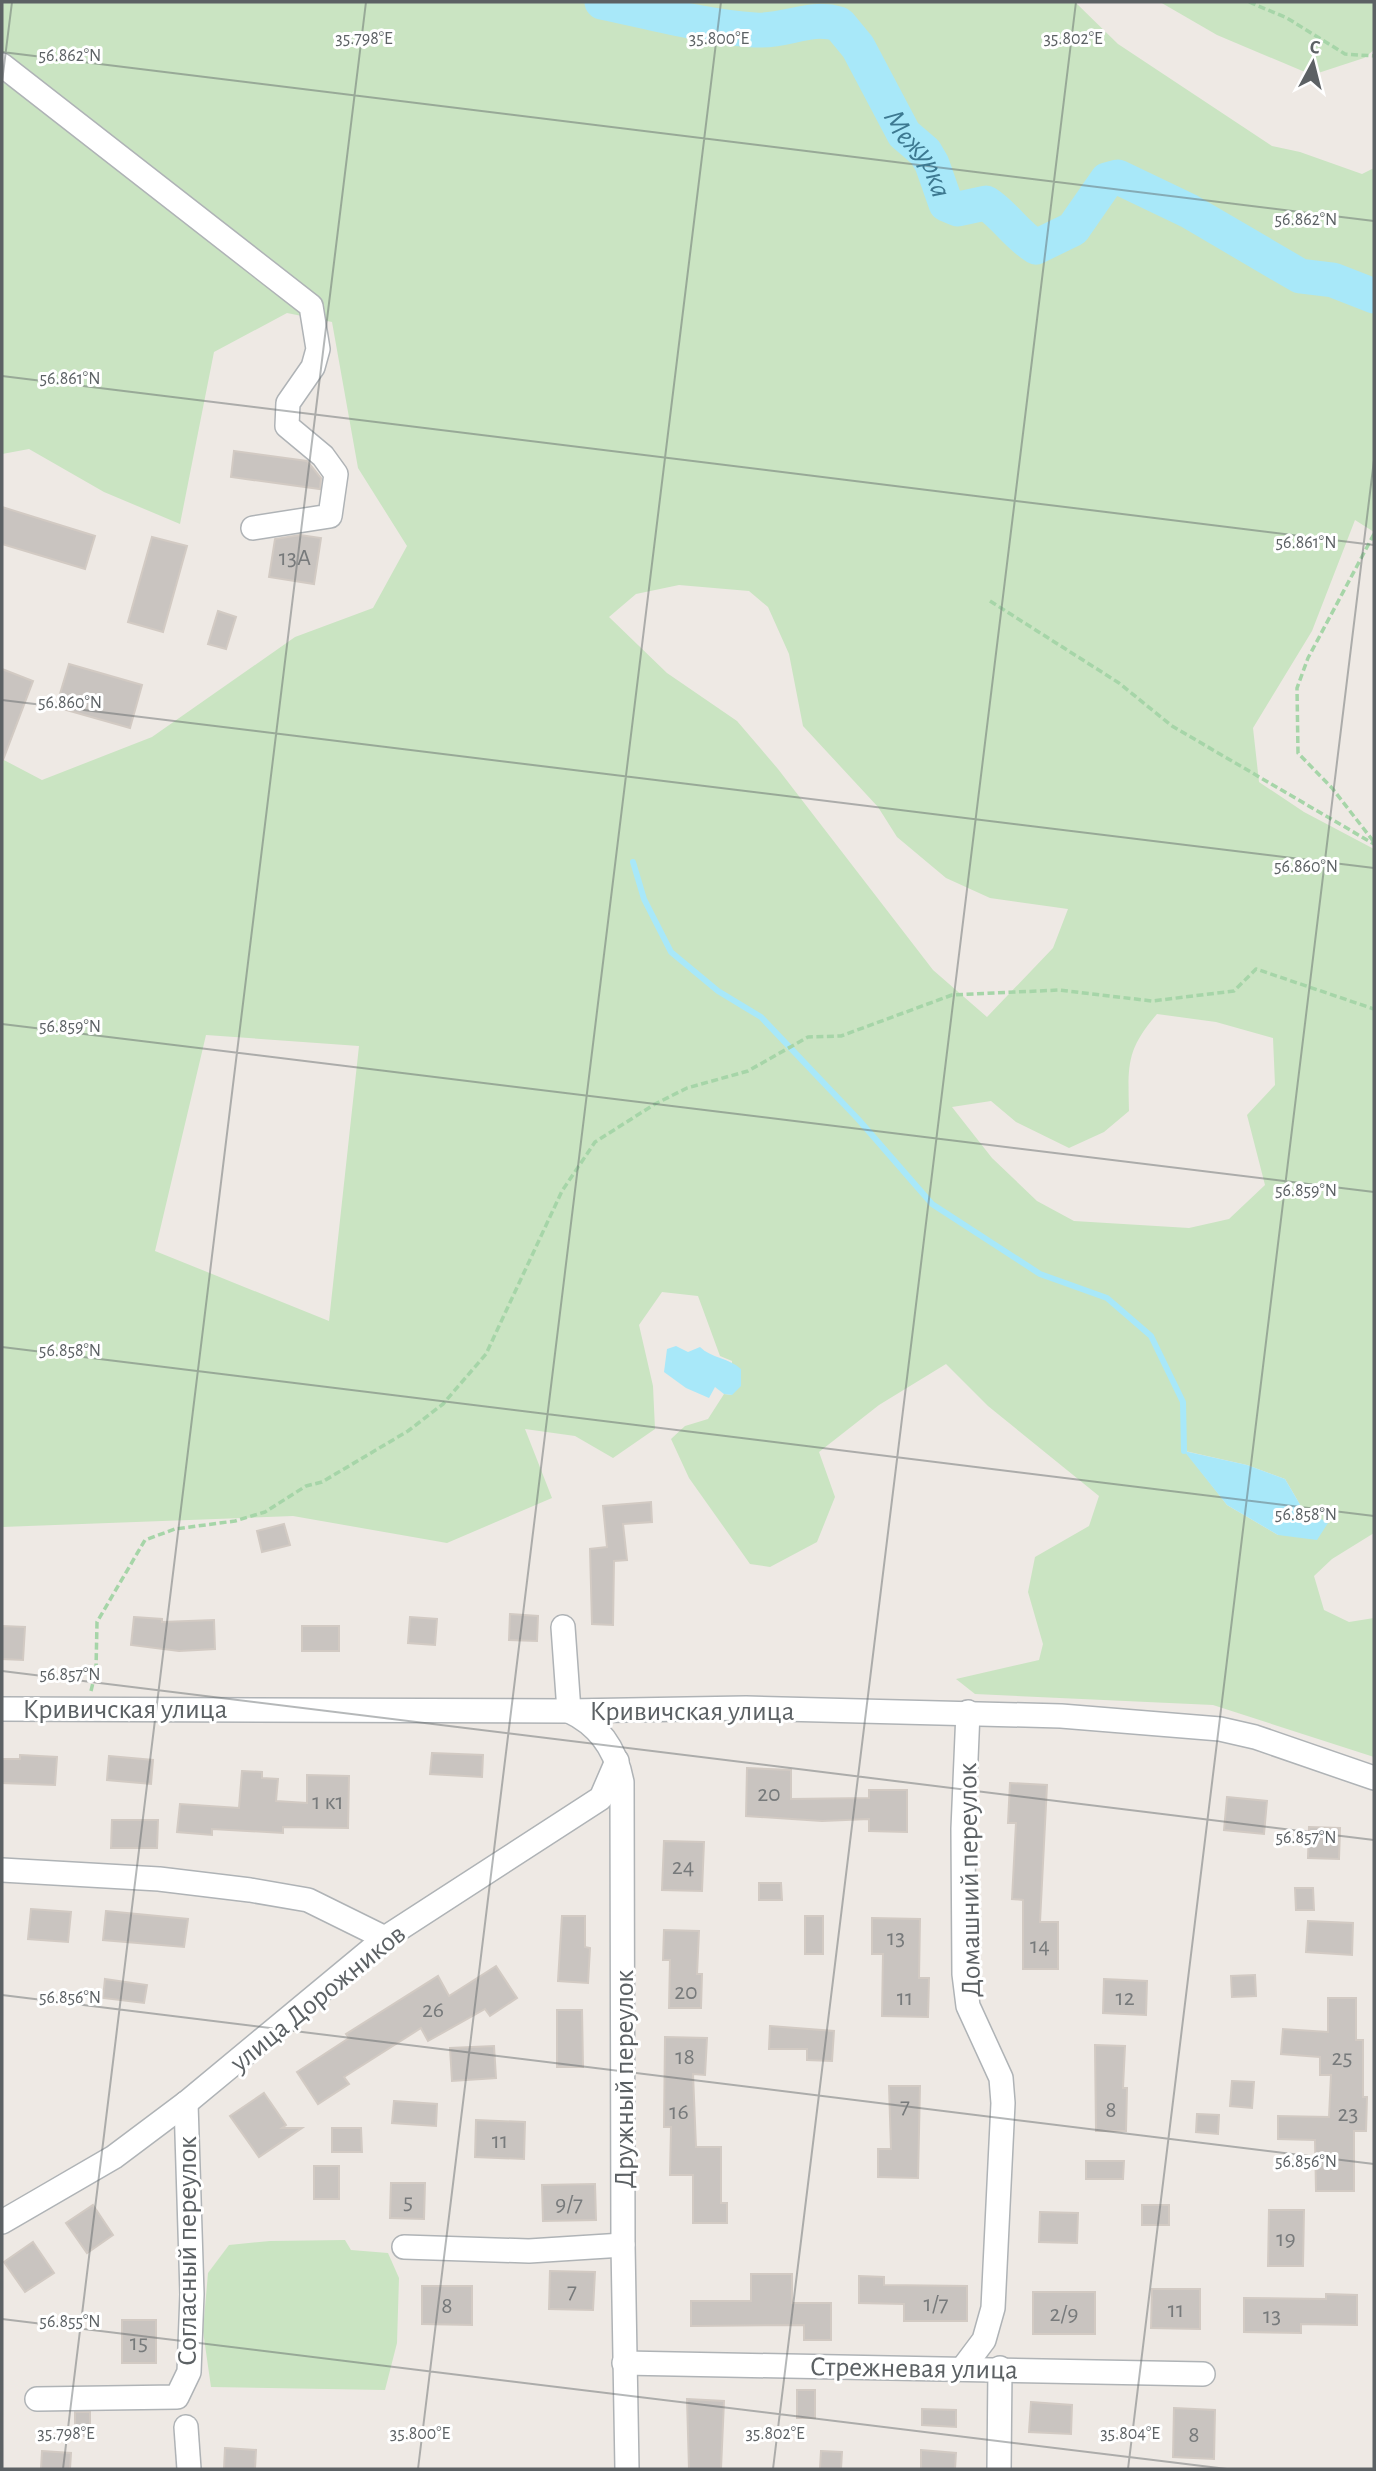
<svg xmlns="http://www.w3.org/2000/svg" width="1376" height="2471" font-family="'Alegreya Sans',sans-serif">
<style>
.green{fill:#cae4c2;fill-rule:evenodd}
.water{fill:#a8e8f9}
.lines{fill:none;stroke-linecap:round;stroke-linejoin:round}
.stream{stroke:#a8e8f9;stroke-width:6}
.river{stroke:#a8e8f9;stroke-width:35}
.building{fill:#c9c4c0;stroke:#d2cac3;stroke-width:2}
.minor-casing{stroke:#afb3b6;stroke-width:26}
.path{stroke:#a6d5a8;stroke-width:3.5;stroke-dasharray:7 3.5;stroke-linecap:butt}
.minor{stroke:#fff;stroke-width:23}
.ticks{fill:none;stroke:#5c6164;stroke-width:2;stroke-opacity:0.45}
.labels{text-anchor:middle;stroke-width:6;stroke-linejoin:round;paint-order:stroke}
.number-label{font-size:24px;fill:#777a7b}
.street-label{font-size:28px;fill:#5c6164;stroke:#fff}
.water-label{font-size:30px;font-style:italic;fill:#3d7991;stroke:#fff}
.ticks-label{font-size:18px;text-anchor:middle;fill:#5c6164;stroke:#fff;stroke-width:6;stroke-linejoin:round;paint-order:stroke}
</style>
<rect width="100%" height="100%" fill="#eee9e4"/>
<g class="green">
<path d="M2 2H1075L1118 44 1272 146 1300 152 1362 174 1374 168V532L1355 520 1312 631 1253 728 1259 782 1304 812 1374 849V1533L1332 1559 1314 1576 1324 1610 1349 1622 1374 1618V1757L1213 1705 975 1694 956 1679 1039 1660 1043 1644 1028 1592 1035 1557 1089 1526 1099 1496 988 1406 946 1364 879 1405 819 1452 835 1497 817 1542 770 1567 750 1564 689 1478 671 1439 685 1426 708 1419 724 1394 732 1395V1361L720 1356 698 1296 662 1292 639 1325 653 1386 655 1429 613 1458 575 1436 525 1429 552 1498 447 1543 293 1516 2 1527V759L42 780 152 737 295 637 373 608 407 546 358 468 332 322 287 313 214 352 180 524 104 492 29 449 2 454ZM679 585 749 591 768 607 789 654 803 726 878 807 897 837 946 878 990 898 1068 909 1053 948 987 1017 933 970 778 769 737 721 667 673 609 617 636 594ZM1157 1014 1216 1022 1273 1038 1275 1085 1247 1115 1265 1185 1229 1219 1189 1228 1074 1221 1037 1201 992 1158 952 1107 991 1101 1016 1122 1069 1148 1104 1132 1129 1111C1128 1065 1126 1050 1157 1014ZM206 1035 359 1046 329 1321 155 1251ZM1185 1451 1247 1465 1285 1479 1302 1508 1278 1535 1227 1505Z"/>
<path d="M1160 2H1374V50L1364 58 1312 75 1217 35Z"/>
<path d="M345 2240 351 2250 388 2253 399 2278 397 2343 385 2390 211 2387 203 2331 208 2273 229 2245 270 2241Z"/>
</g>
<g class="water">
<path d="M676 1346 688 1352 700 1347C711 1358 729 1358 741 1369V1386L732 1395 724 1394 715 1387 709 1398 686 1388 664 1372 667 1349Z"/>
<path d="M1184 1451 1247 1465 1285 1479 1302 1508 1328 1523 1317 1540 1278 1535 1227 1505Z"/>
</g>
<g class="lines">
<path class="stream" d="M633 862 644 899 671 952 718 991 761 1017 858 1119 932 1204 1040 1274 1107 1298 1151 1336 1183 1402 1184 1451"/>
<path class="river" id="s1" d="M602 2C650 12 706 27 755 30 787 32 808 15 839 24L858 47 904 134 925 152 932 164 946 204 958 209 986 203C1005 215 1016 235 1036 247L1073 229 1107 180 1118 177 1189 211 1300 276 1333 280 1374 296"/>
</g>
<g class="building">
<path d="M234 451 307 461 321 478 320 489 231 477Z"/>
<path d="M2 507 95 536 85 569 2 544Z"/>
<path d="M300 535 321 538 314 584 269 577 275 539Z"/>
<path d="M152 537 187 546 163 632 128 622Z"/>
<path d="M218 611 236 617 226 649 208 644Z"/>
<path d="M69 664 142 685 130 728 56 707Z"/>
<path d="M2 669 33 681 3 760H2Z"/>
<path d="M651 1502 652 1522 623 1524 627 1560 614 1561 613 1625 592 1624 590 1549 607 1547 603 1506Z"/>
<path d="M284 1524 290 1545 262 1552 257 1531Z"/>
<path d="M510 1614 538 1616 537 1641 509 1640Z"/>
<path d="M134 1617 162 1619V1622L214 1620 215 1649 179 1651 131 1645Z"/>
<path d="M410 1617 437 1619 435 1645 408 1643Z"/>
<path d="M2 1626 25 1627 23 1660 2 1659Z"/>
<rect x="302" y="1626" width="37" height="25"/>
<path d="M432 1753 483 1755 482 1777 430 1774Z"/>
<path d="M20 1755 57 1757 55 1785 2 1783V1759H20Z"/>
<path d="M109 1756 153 1760 151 1784 107 1780Z"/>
<path d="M747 1768 791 1770V1799L869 1798V1790H907V1832L869 1831V1819L822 1821 746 1816Z"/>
<path d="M242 1771 262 1772V1778L278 1779 276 1801 307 1803V1775L349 1776 348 1828 283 1827V1833L212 1829V1835L177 1832 180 1804 239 1808Z"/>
<path d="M1010 1783 1047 1785 1040 1922H1058V1969H1023V1900L1012 1899 1016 1823H1008Z"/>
<path d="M1227 1797 1267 1801 1264 1834 1224 1830Z"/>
<path d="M112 1820H158L157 1848H111Z"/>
<path d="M1309 1827 1340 1828 1339 1859 1308 1858Z"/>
<path d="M664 1841 704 1842 702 1891 662 1890Z"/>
<path d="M759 1883H781L782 1900H759Z"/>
<path d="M1295 1888H1313L1314 1910H1296Z"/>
<path d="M31 1909 71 1912 68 1942 28 1939Z"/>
<path d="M106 1911 188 1919 184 1947 103 1940Z"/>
<path d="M562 1916H585V1947L590 1948 588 1983 558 1981Z"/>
<rect x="805" y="1916" width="18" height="38"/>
<path d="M872 1918 920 1919 919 1978H929L928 2017 882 2016 883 1954H872Z"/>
<path d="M1308 1921 1353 1923 1352 1955 1306 1952Z"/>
<path d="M664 1930 699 1931 697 1974H702L701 2008H669L670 1960H663Z"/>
<path d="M496 1966 517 1998 490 2016 485 2009 428 2041 421 2028 344 2077 349 2084 318 2104 297 2072 349 2038 346 2034 438 1976 449 1996Z"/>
<path d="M1255 1975 1256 1996 1232 1997 1231 1976Z"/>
<path d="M105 1979 147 1985 144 2003 103 1998Z"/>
<path d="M1104 1979 1147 1981 1146 2015 1103 2013Z"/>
<path d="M1328 1998H1356V2040H1363V2097H1367L1366 2131H1354V2191H1316L1315 2140 1278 2139V2116L1329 2117 1331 2075H1320V2057L1281 2054 1283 2029 1328 2032Z"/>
<path d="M557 2010H582L583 2067H557Z"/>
<path d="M770 2026 834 2031 832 2061 807 2060V2049H769Z"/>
<path d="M665 2037 707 2038 705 2075 693 2074 696 2147H721V2203H727V2223H693V2175H670L671 2127H664Z"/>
<path d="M1095 2045 1125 2046 1123 2088H1127L1126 2131H1096Z"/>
<path d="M494 2046 496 2078 452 2081 450 2048Z"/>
<path d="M1232 2081 1254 2082 1252 2108 1230 2106Z"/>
<path d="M889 2086H920L918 2178 878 2177V2149H891Z"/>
<path d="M264 2093 286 2125 282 2128H302L259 2157 230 2116Z"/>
<path d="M394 2101 437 2104 436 2126 392 2123Z"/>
<path d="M1197 2114 1219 2115 1218 2134 1196 2132Z"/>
<path d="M476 2120 525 2122 524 2159 475 2157Z"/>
<path d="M332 2128H361L362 2152H332Z"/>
<path d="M1086 2161H1124L1123 2179H1086Z"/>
<rect x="314" y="2166" width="25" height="33"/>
<path d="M391 2183H425L424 2219 390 2218Z"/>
<path d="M595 2184 596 2220 543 2221 542 2185Z"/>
<path d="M93 2205 113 2235 87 2253 66 2223Z"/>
<rect x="1142" y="2205" width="27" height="20"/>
<path d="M1269 2210H1304L1303 2266H1268Z"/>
<path d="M1040 2212 1078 2213 1077 2243 1039 2242Z"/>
<path d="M33 2242 54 2273 25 2292 4 2262Z"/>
<path d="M550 2271 595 2272 593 2310 549 2309Z"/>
<path d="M751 2274H792V2303H831V2340H804V2325L691 2326V2301H751Z"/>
<path d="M859 2276 884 2277V2285L967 2286V2321H904V2304L859 2303Z"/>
<path d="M422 2286H472V2325L422 2324Z"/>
<path d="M1152 2289H1200V2329L1151 2328Z"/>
<rect x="1033" y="2292" width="62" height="42"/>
<path d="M1326 2294 1357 2295V2325L1301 2324V2333L1244 2332V2298L1326 2299Z"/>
<rect x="122" y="2320" width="34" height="43"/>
<rect x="797" y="2390" width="18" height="28"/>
<path d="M687 2399 724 2401 721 2469H689Z"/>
<path d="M1031 2402 1072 2405 1071 2434 1029 2432Z"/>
<path d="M1174 2408 1215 2410 1214 2459 1173 2457Z"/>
<path d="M922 2409 956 2410V2427L922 2425Z"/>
<rect x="75" y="2412" width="15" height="24"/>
<path d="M225 2448 256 2450 255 2469H224Z"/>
<path d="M921 2450 956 2453 955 2469H921Z"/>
<path d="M42 2451 71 2453 70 2469H41Z"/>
<path d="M821 2451 842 2452 841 2469H820Z"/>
</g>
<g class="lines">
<g class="minor-casing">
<g id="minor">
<path d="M2 65 311 306 318 349 313 367 288 403 287 426 323 456 336 474 330 516 253 528"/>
<path d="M563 1627 569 1711C599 1725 616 1750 622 1782L623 2245 627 2469"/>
<path d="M2 1709 569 1711 746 1708 1061 1716 1220 1729 1255 1737 1374 1778"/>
<path d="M2 1870 159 1879 250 1890 308 1900 385 1938"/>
<path d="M2 2222 114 2157 186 2103 385 1938 601 1798 617 1761"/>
<path d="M404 2247 529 2251 623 2245"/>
<path d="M624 2363 1203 2374"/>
<path d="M963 2368 984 2340 993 2308 1003 2103 1001 2078 968 2006 964 1974 963 1829 968 1712"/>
<path d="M37 2399 177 2397 189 2372 192 2294 186 2103"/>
<path d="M186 2427 189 2469"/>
<path d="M999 2469 1000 2368"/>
</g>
</g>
<g class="path">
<path d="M1249 2 1287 18 1345 54 1374 56"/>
<path d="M1374 534 1308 658 1297 688 1298 753 1332 788 1374 842"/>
<path d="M990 601 1119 683 1172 726 1374 844"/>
<path d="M91 1691 96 1670 97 1622 145 1540 175 1529 235 1521 265 1512 306 1486 322 1482 408 1431 443 1404 486 1354 562 1191 595 1142 655 1104 687 1088 748 1071 808 1037 841 1036 952 995 1059 990 1152 1001 1234 991 1256 969 1374 1009"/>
</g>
<use href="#minor" class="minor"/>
</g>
<path class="ticks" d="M2 52 1374 221M2 82 12 2M2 376 1374 545M2 700 1374 868M2 1024 1374 1192M2 1347 1374 1516M2 1671 1374 1840M2 1995 1374 2164M2 2319 1227 2469M63 2469 366 2M418 2469 721 2M773 2469 1076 2M1128 2469 1374 460"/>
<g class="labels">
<g class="number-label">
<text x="295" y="565">13А</text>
<text x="769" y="1801">20</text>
<text x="328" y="1809">1 к1</text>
<text x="683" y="1874">24</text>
<text x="896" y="1945">13</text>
<text x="1040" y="1953">14</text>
<text x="686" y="1999">20</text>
<text x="905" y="2005">11</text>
<text x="1125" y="2005">12</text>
<text x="433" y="2017">26</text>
<text x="685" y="2064">18</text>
<text x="1342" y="2065">25</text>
<text x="905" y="2113">7</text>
<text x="1111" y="2117">8</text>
<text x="679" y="2119">16</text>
<text x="1348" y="2121">23</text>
<text x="500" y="2148">11</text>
<text x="408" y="2209">5</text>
<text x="569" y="2211">9/7</text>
<text x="1286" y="2246">19</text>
<text x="572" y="2298">7</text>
<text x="936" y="2311">1/7</text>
<text x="447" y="2313">8</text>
<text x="1176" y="2317">11</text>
<text x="1064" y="2321">2/9</text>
<text x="1272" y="2323">13</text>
<text x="139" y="2350">15</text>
<text x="1194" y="2442">8</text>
</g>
<g class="street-label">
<text x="125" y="1718">Кривичская улица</text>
<text x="692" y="1720">Кривичская улица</text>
<text transform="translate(968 1880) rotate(-91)" y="10">Домашний переулок</text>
<text transform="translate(317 1997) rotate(-39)" y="10">улица Дорожников</text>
<text transform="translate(623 2079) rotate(-90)" y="10">Дружный переулок</text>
<text transform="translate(186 2251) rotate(-90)" y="10">Согласный переулок</text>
<text transform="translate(914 2367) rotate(1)" y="10">Стрежневая улица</text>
</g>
<g class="water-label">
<text dy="10" stroke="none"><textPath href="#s1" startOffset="394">Межурка</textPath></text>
</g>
</g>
<g class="ticks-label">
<text x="364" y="44">35.798°E</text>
<text x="719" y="44">35.800°E</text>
<text x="1073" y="44">35.802°E</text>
<text x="70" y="61">56.862°N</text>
<text x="1306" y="225">56.862°N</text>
<text x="70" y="384">56.861°N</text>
<text x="1306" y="548">56.861°N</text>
<text x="70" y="708">56.860°N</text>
<text x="1306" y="872">56.860°N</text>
<text x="70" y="1032">56.859°N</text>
<text x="1306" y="1196">56.859°N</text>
<text x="70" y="1356">56.858°N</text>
<text x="1306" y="1520">56.858°N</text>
<text x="70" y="1680">56.857°N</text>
<text x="1306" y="1843">56.857°N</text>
<text x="70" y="2003">56.856°N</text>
<text x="1306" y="2167">56.856°N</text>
<text x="70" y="2327">56.855°N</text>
<text x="66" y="2439">35.798°E</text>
<text x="420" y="2439">35.800°E</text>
<text x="775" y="2439">35.802°E</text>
<text x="1130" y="2439">35.804°E</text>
</g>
<rect width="1376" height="2471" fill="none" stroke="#5c6164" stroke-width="7"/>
<g transform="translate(1313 63) rotate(7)" stroke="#ffffff" stroke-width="5" paint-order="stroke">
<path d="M0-5L12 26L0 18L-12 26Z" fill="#5c6164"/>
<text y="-10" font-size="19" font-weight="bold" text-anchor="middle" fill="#5c6164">С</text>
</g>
</svg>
